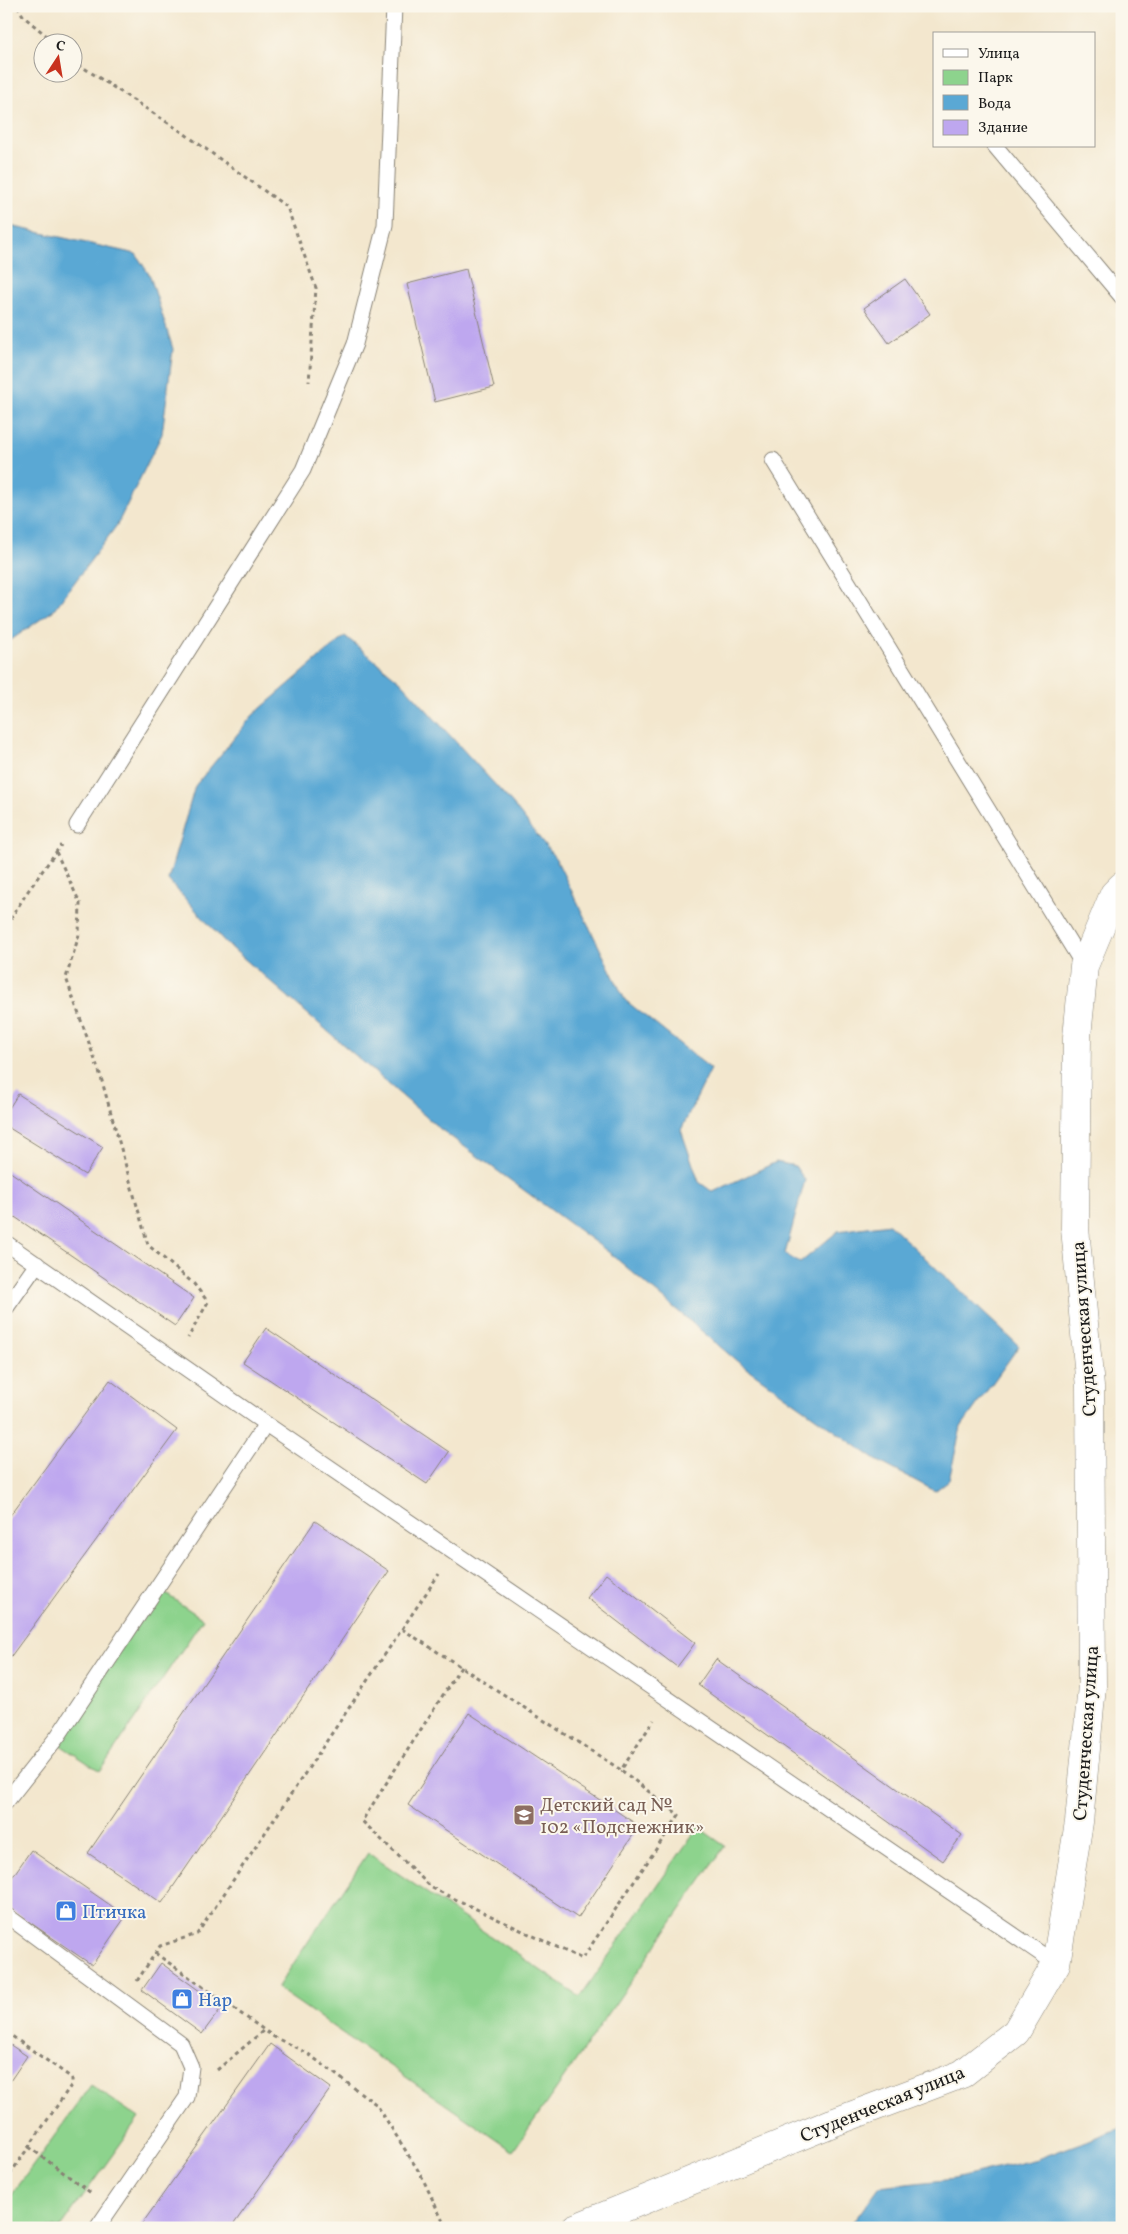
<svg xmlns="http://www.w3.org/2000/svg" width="1128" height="2234" font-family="Vollkorn,serif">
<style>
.green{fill:#8dd38d;stroke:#547854}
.water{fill:#5aa8d4;stroke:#3b6278}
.building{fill:#bea7ef}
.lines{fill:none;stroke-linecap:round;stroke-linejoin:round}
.service-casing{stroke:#888275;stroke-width:17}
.tertiary-casing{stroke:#888275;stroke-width:29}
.path{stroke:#888275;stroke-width:3;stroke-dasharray:4 4;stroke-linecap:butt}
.service{stroke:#fff;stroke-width:15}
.tertiary{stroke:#fff;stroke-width:28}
.labels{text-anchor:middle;stroke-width:4;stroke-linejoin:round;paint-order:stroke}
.street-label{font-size:19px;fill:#1c1c1c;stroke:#fbf7ec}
.education-label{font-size:19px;fill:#785e54;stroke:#fbf7ec;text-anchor:start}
.shop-label{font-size:19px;fill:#366cbe;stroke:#fbf7ec;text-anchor:start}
</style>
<rect width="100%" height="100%" fill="#fbf7ec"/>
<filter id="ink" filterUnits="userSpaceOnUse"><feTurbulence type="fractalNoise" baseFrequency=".02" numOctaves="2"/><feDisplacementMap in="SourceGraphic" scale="10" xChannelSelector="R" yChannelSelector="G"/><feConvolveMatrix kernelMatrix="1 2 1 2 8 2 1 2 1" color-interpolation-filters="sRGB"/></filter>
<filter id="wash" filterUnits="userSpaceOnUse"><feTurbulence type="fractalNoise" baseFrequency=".0096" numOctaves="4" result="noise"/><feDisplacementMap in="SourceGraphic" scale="20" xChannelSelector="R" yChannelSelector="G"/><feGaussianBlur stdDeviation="1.12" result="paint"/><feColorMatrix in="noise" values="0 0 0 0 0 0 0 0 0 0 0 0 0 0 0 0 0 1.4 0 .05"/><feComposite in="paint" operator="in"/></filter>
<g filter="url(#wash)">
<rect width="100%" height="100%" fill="#f3e7ce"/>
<g class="green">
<path d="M160 1590 203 1619 100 1771 57 1743Z"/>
<path d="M698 1827 725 1846 513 2151 277 1988 368 1853 580 1997Z"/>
<path d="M91 2085 139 2118 60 2228H6V2203Z"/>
</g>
<g class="water">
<path d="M6 225 136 254 150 276 173 349 162 434 117 525 54 610 11 640H6Z"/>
<path d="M345 636 401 682 511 802 556 859 625 1000 711 1069 681 1130 699 1182 713 1192 776 1162 795 1166 805 1180 785 1254 800 1263 838 1231 889 1224 1019 1346 961 1427 949 1480 935 1491 876 1460 738 1362 611 1254 439 1128 225 942 168 880 195 786 253 715Z"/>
<path d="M1122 2128V2228H849L879 2187 954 2179 1037 2159Z"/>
</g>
<g id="blocks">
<g class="building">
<path d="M466 269 494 387 435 402 407 284Z"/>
<path d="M905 279 930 314 889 343 864 308Z"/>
<path d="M18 1094 103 1147 85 1175 6 1126V1113Z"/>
<path d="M6 1169 194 1298 175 1326 6 1211Z"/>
<path d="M266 1328 449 1452 427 1484 243 1362Z"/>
<path d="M110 1380 177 1430 6 1663V1521Z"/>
<path d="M315 1521 389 1571 162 1903 88 1853Z"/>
<path d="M606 1574 695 1643 677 1667 587 1598Z"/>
<path d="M716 1659 962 1835 943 1861 698 1685Z"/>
<path d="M469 1713 639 1826 578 1918 408 1805Z"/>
<path d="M31 1850 126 1916 92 1965 6 1906V1886Z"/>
<path d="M161 1963 222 2007 202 2034 142 1990Z"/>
<path d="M6 2042 27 2056 6 2087Z"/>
<path d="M270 2044 331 2088 231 2228H139Z"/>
</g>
</g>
</g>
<g filter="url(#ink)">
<use href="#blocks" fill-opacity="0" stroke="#888275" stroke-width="1"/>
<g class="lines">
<g class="service-casing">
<g id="service">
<path d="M995 146 1122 297"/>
<path d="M773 460 1084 966"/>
<path d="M77 825 303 470 355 344 385 225 394 6"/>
<path d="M6 1243 266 1424 1056 1964"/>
<path d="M6 1308 37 1264"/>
<path d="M6 1802 58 1736 266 1424"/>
<path d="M6 1915 181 2044 191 2067 187 2097 97 2228"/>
</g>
</g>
<g class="tertiary-casing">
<path id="tertiary" d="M575 2228 832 2123 962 2074 1016 2032 1056 1964 1079 1822 1092 1686 1090 1387 1075 1228 1077 1037 1084 966 1114 894 1122 886"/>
</g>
<g class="path">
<path d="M17 6 24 17 54 42"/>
<path d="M72 59 84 68 182 132 287 207 316 288 309 382"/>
<path d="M56 852 80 903 79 935 66 978 100 1074 148 1245 194 1284 208 1302 188 1338"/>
<path d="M6 926 28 891 61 845"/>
<path d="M402 1629 439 1574"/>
<path d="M461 1667 362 1821 432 1888 582 1959 679 1815 621 1770"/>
<path d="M155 1953 274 2037 307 2053 377 2105 421 2175 446 2228"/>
<path d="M137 1981 160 1946 197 1934 402 1629 621 1770 654 1720"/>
<path d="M6 2032 72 2078V2084L6 2180"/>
<path d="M217 2070 264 2030"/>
<path d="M29 2147 91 2193"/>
</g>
<use href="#service" class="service"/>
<use href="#tertiary" class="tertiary"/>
</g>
</g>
<defs>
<g id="school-square" transform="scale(1.125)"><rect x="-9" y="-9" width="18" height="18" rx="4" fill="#8d6e63" stroke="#fbf7ec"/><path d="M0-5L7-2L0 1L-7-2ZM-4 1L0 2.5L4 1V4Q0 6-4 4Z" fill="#fff"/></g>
<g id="shop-square" transform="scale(1.125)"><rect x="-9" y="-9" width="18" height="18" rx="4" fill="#3f7fe0" stroke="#fbf7ec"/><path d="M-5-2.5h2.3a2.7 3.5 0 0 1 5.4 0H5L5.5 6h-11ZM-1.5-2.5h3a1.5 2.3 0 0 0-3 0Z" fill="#fff"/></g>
</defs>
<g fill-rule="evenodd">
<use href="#school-square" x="524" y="1815"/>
<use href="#shop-square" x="66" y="1911"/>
<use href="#shop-square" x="182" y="1999"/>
</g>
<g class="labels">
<g class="street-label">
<text transform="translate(1083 1329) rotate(-94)" y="7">Студенческая улица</text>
<text transform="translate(1085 1733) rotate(-86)" y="7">Студенческая улица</text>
<text transform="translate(882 2103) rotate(-22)" y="7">Студенческая улица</text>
</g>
<g class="education-label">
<text x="540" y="1811">Детский сад №<tspan x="540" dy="22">102 «Подснежник»</tspan></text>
</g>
<g class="shop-label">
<text x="82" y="1918">Птичка</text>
<text x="198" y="2006">Нар</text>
</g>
</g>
<rect width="1128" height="2234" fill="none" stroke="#fbf7ec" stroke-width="25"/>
<rect x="933" y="32" width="162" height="115" fill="#fbf7ec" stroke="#a29f99"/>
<rect x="943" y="49" width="25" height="8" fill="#ffffff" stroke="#a29f99"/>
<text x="978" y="58" font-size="15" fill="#1c1c1c">Улица</text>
<rect x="943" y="70" width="25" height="15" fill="#8dd38d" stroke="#a29f99"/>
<text x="978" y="82" font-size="15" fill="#1c1c1c">Парк</text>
<rect x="943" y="95" width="25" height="15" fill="#5aa8d4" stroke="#a29f99"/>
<text x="978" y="108" font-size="15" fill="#1c1c1c">Вода</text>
<rect x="943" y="120" width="25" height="15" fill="#bea7ef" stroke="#a29f99"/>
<text x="978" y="132" font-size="15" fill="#1c1c1c">Здание</text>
<g transform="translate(58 58) rotate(12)"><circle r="24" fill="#fbf7ec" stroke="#a29f99"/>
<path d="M0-4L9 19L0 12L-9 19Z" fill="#c8321e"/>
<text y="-8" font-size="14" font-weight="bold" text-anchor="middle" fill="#1c1c1c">С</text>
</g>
</svg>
